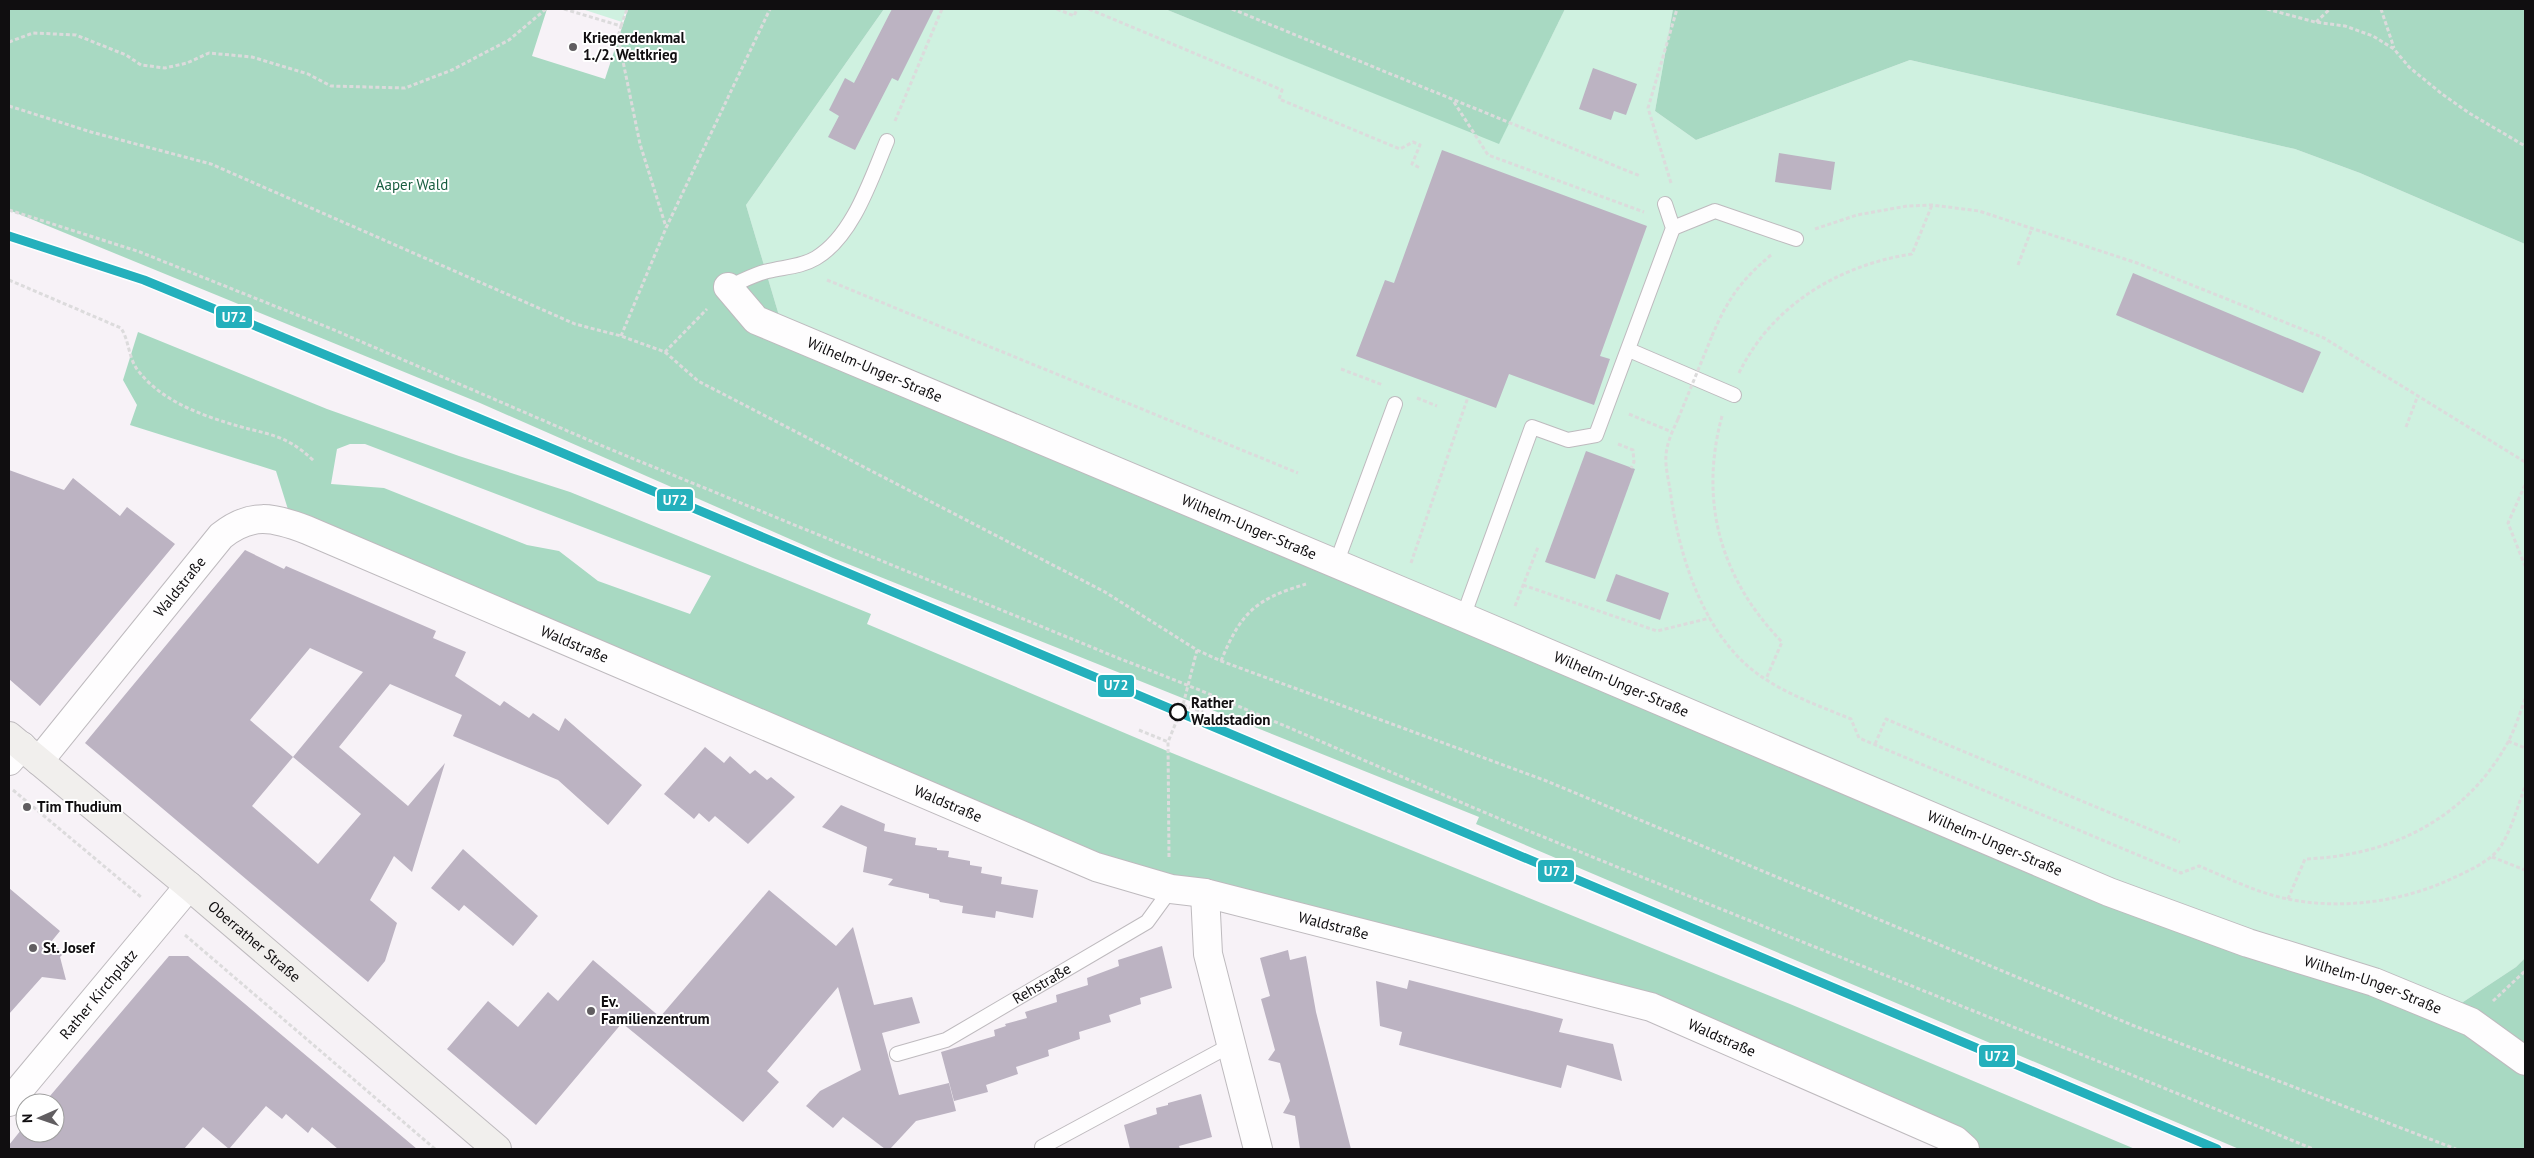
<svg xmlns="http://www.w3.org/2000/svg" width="2534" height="1158" font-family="'PT Sans',sans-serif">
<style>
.green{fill:#cff1e0}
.forest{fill:#a8d9c2;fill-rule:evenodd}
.building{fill:#bcb3c2;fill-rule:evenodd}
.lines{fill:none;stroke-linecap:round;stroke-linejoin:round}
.lane-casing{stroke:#bebabe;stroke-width:16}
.street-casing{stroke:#bebabe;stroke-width:30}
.secondary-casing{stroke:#bebabe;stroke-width:30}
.path{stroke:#dcdbdc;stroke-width:3;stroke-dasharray:4 2.5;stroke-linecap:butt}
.lane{stroke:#fefdfe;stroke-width:14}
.street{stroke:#fefdfe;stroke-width:28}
.secondary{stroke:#f1efed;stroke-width:28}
.path-bridge{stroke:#dcdbdc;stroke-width:3;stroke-dasharray:4 2.5;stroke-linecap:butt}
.metro-1-casing{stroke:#fff;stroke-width:12}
.metro-1{stroke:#24b0bc;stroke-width:9}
.poi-dot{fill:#615e61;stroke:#fff;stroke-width:2}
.stop-dot{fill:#fff;stroke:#100e10;stroke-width:2.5}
.labels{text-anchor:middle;stroke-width:4;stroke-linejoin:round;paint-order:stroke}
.poi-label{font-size:15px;font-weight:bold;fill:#100e10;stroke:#fff;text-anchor:start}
.park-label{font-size:15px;fill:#195e40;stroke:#fff}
.street-label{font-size:15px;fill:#100e10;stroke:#fff}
.stop-label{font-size:15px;font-weight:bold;fill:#100e10;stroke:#fff;text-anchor:start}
.line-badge{stroke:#fff;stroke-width:2}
.badge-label{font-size:14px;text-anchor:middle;font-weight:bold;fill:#fff}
</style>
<rect width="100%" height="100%" fill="#f7f2f7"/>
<g class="green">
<path d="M582 9H626L622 22Z"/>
<path d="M884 9H1165L1499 143 1565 9H1673L1655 111 1696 140 1910 60 2295 149 2360 173 2525 244V958L2516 967 2457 1006 2109 886 783 329 746 205Z"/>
</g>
<g class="forest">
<path d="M9 9H547L532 56 605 79 628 9H884L746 205 783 329 2109 886 2457 1006 2516 967 2525 958V1149H2239L1476 824 1479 817 833 558 480 403 9 210Z"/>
<path d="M1165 9H1565L1499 144Z"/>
<path d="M1673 9H2525V244L2360 173 2295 149 1910 60 1696 140 1655 111Z"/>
<path d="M138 332 327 409 459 456 570 492 871 614 867 624 1172 753 1790 1004 2135 1149H1975L1671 1010 1097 859 291 519 276 471 130 425 137 405 123 380ZM350 444H365L711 576 690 614 598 581 559 551 527 545 384 488 331 484 337 449Z"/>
</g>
<g class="building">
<path d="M892 9H934L898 81 892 78 855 150 828 137 839 116 829 110 845 78 854 83Z"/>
<path d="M1593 68 1637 84 1626 115 1614 111 1611 120 1579 109Z"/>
<path d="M1442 150 1647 226 1600 356 1610 359 1594 405 1509 374 1496 408 1356 356 1385 280 1394 283Z"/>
<path d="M1779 153 1835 162 1831 190 1775 182Z"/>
<path d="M2133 273 2321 352 2303 393 2116 315Z"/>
<path d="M1586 451 1635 469 1595 579 1545 562Z"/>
<path d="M9 470 64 490 73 478 120 516 127 507 175 544 40 706 9 679Z"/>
<path d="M245 550 284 569 286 566 436 631 433 638 466 652 455 676 500 706 504 701 529 718 533 713 559 731 565 718 642 785 608 825 558 780 453 736 462 715 390 684 339 747 408 806 445 763 412 872 394 856 370 900 397 923 385 961 368 982 85 743ZM310 648 363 672 293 757 250 720ZM293 757 361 814 318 864 252 806Z"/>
<path d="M1616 574 1669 593 1660 620 1606 601Z"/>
<path d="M705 747 724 763 730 756 750 774 755 770 767 780 771 777 795 797 748 844 715 816 709 822 699 813 694 819 664 794Z"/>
<path d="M841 805 885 824 884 831 916 838 915 845 937 848V850L949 851 948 857 970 861V865L982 867 981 873 1002 877 1001 884 1038 890 1033 918 996 911 995 918 962 913 963 906 940 902 939 900 929 898V894L888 885 893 879 863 872 867 847 822 827Z"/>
<path d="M463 849 538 916 513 946 464 905 459 911 431 888Z"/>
<path d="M9 888 60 931 51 942 64 953 60 957 66 980 42 977 9 1014Z"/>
<path d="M769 890 836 946 853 927 874 1005 912 997 920 1023 882 1033 899 1095 949 1083 956 1111 916 1121 890 1149H885L843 1117 833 1128 806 1106 820 1091 861 1070 838 987 767 1071 779 1082 743 1122 622 1023 536 1125 447 1049 488 1001 518 1027 548 992 558 1001 593 960 660 1017Z"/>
<path d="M1162 946 1172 988 1140 998 1141 1004 1109 1015 1111 1022 1079 1032 1080 1039 1048 1050 1049 1056 1016 1067 1018 1074 986 1085 988 1092 954 1101 941 1052 995 1036 994 1030 1006 1026 1005 1024 1027 1018 1025 1012 1057 1002 1056 995 1088 985 1087 978 1119 966 1118 960Z"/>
<path d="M1288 950 1290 960 1306 956 1316 1012 1351 1149H1300L1295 1116 1283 1113 1290 1101 1280 1063 1268 1060 1275 1050 1261 999 1270 996 1260 958Z"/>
<path d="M169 956H188L417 1149H338L312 1127 308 1133 286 1114 282 1119 266 1106 229 1149 203 1127 184 1149H9V1145L25 1125V1133H55V1103H44Z"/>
<path d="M1409 980 1563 1019 1559 1032 1613 1044 1622 1081 1567 1065 1561 1088 1399 1045 1402 1032 1380 1026 1376 981 1407 989Z"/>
<path d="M1201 1094 1212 1137 1179 1146 1180 1149H1130L1124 1125 1157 1114 1156 1108 1168 1105V1103Z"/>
</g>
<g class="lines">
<g class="lane-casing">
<g id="lane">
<path d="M1673 228 1715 211 1796 239"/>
<path d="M728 287C741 282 754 274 768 271 784 267 801 267 816 258 853 236 871 179 887 141"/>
<path d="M1629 350 1734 395"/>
<path d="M1336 564 1395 404"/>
<path d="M1463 617 1532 427 1568 440 1596 435 1673 228 1665 204"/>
<path id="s1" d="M897 1054 946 1040 1147 922 1171 889"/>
<path d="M1042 1147 1231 1045"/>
</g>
</g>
<g class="street-casing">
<g id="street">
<path id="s2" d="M728 287 756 320 1463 617 2109 892 2248 943 2374 982 2471 1022 2525 1061"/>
<path d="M9 761 22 746"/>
<path id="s3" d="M39 761 221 536C251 512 273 517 307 530L1096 867 1171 889 1205 893 1651 1007 1955 1140 1965 1149"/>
<path d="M1205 893 1208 954 1258 1149"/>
<path id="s4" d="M9 1102 189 886"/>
</g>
</g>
<g class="secondary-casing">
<g id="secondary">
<path id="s5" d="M9 736 189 886 497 1149"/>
</g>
</g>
<g class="path">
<path d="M564 9 621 26 618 37 640 144 666 227"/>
<path d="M1057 9 1074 16 1077 9"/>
<path d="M1089 9 1282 90 1279 99 1400 149 1413 142 1420 145 1412 164 1420 168"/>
<path d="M1232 9 1640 176"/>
<path d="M2267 9 2315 22 2345 26 2373 36 2394 49 2409 67 2442 94 2469 113 2525 146"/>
<path d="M2381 9 2394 48"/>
<path d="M2316 22 2330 9"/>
<path d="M621 26 627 9"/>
<path d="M9 42 33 33 76 35 126 55 141 65 165 68 187 63 209 53 252 57 308 74 331 86 405 88 452 70 509 40 546 9"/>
<path d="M1454 102 1488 155 1644 212"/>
<path d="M9 106 91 132 211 164 575 324 621 336 665 352 707 309"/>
<path d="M895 121 942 9"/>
<path d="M1671 183 1648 108 1677 9"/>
<path d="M9 210 140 252 332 329 600 445 1123 660C1266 714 1404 780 1546 838 1801 942 2058 1044 2313 1149"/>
<path d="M1815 229 1857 215 1907 206 1932 205 1979 211 2137 263 2324 338 2525 462"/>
<path d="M2018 265 2032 228"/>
<path d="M9 280 121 328C130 342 128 360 140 373 160 398 195 413 225 422 263 435 283 431 314 461"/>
<path d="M827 280 1298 473"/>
<path d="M621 336 666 228 770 9"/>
<path d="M1712 336C1727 300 1741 280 1771 255"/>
<path d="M665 352 698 381 1105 592 1197 650 1221 661 1544 780 2132 1025 2456 1149"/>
<path d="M1341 369 1383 385"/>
<path d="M1739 373C1772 305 1839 265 1912 254L1932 205"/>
<path d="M1417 398 1437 406"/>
<path d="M1629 414 1672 432"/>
<path d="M1722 416C1699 501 1720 578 1782 642L1766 679"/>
<path d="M1678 419C1673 430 1667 442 1666 455 1665 465 1668 478 1670 489 1678 551 1700 626 1750 668 1779 692 1817 705 1851 719L1859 738 2181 873 2199 866C2228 878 2257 893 2288 899 2340 910 2402 902 2451 879 2466 872 2487 863 2498 850 2510 835 2518 805 2525 787"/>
<path d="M2406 427 2418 395"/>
<path d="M1618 444 1633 450 1634 462 1631 468"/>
<path d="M2525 485 2508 523 2525 566"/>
<path d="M1411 563 1468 397"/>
<path d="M1523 585 1657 631 1710 618"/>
<path d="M1515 606 1538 547"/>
<path d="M1221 661C1241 612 1256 599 1306 584"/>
<path d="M1183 705 1203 712"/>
<path d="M1139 730 1168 742"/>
<path d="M2508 741 2525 748"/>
<path d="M1875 744 1886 719 2180 842"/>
<path d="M13 790 141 897"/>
<path d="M1169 857 1168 742 1183 705 1197 650"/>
<path d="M2492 857 2525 870"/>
<path d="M2288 899 2305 859C2390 856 2466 819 2508 742 2515 729 2520 713 2525 699"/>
<path d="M185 935 435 1149"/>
<path d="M2493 1001 2525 971"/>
</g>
<use href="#lane" class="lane"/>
<use href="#street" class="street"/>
<use href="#secondary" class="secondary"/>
<path class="path-bridge" d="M1678 419 1712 336"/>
<g class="metro-1-casing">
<path id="metro-1" d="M9 236 144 280 534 441 2217 1149"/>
</g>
<use href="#metro-1" class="metro-1"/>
</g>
<g class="poi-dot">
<circle cx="573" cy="47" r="5"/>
<circle cx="27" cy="807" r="5"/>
<circle cx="33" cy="948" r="5"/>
<circle cx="591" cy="1011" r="5"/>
</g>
<circle class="stop-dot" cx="1178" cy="712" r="8"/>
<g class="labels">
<g class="poi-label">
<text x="583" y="43">Kriegerdenkmal<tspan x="583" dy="17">1./2. Weltkrieg</tspan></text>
<text x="37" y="812">Tim Thudium</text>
<text x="43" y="953">St. Josef</text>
<text x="601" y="1007">Ev.<tspan x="601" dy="17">Familienzentrum</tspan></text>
</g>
<g class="park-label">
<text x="412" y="190">Aaper Wald</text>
</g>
<g class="street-label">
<text dy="5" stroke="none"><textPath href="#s2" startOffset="172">Wilhelm-Unger-Straße</textPath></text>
<text dy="5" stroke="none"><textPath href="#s2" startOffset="578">Wilhelm-Unger-Straße</textPath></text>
<text dy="5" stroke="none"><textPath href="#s3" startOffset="224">Waldstraße</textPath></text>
<text dy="5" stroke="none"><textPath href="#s3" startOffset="672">Waldstraße</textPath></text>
<text dy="5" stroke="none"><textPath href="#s2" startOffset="982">Wilhelm-Unger-Straße</textPath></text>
<text dy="5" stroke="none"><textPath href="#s3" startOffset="1078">Waldstraße</textPath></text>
<text dy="5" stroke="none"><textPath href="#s2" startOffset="1388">Wilhelm-Unger-Straße</textPath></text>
<text dy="5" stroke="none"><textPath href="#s3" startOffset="1484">Waldstraße</textPath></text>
<text dy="5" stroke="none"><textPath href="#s5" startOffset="320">Oberrather Straße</textPath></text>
<text dy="5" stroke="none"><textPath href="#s1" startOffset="162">Rehstraße</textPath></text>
<text dy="5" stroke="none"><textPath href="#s2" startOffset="1792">Wilhelm-Unger-Straße</textPath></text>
<text dy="5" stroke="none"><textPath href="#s4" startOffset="140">Rather Kirchplatz</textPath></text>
<text dy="5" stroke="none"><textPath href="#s3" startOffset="1889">Waldstraße</textPath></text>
</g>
<g class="stop-label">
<text x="1191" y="708">Rather<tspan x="1191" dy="17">Waldstadion</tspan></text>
</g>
</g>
<g class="line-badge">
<rect x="215" y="305" width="38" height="24" rx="5" fill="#24b0bc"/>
<rect x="656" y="488" width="38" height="24" rx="5" fill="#24b0bc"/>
<rect x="1097" y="674" width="38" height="24" rx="5" fill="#24b0bc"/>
<rect x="1537" y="859" width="38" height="24" rx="5" fill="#24b0bc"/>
<rect x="1978" y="1044" width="38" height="24" rx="5" fill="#24b0bc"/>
</g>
<g class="badge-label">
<text x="234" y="322">U72</text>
<text x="675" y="505">U72</text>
<text x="1116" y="690">U72</text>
<text x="1556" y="876">U72</text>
<text x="1997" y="1061">U72</text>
</g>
<rect width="2534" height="1158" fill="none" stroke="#100e10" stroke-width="20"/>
<g transform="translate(40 1118) rotate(268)"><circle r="24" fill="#ffffff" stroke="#9f9f9f"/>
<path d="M0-4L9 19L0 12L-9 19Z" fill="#615e61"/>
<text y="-8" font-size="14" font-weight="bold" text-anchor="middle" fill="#100e10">N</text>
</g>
</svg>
